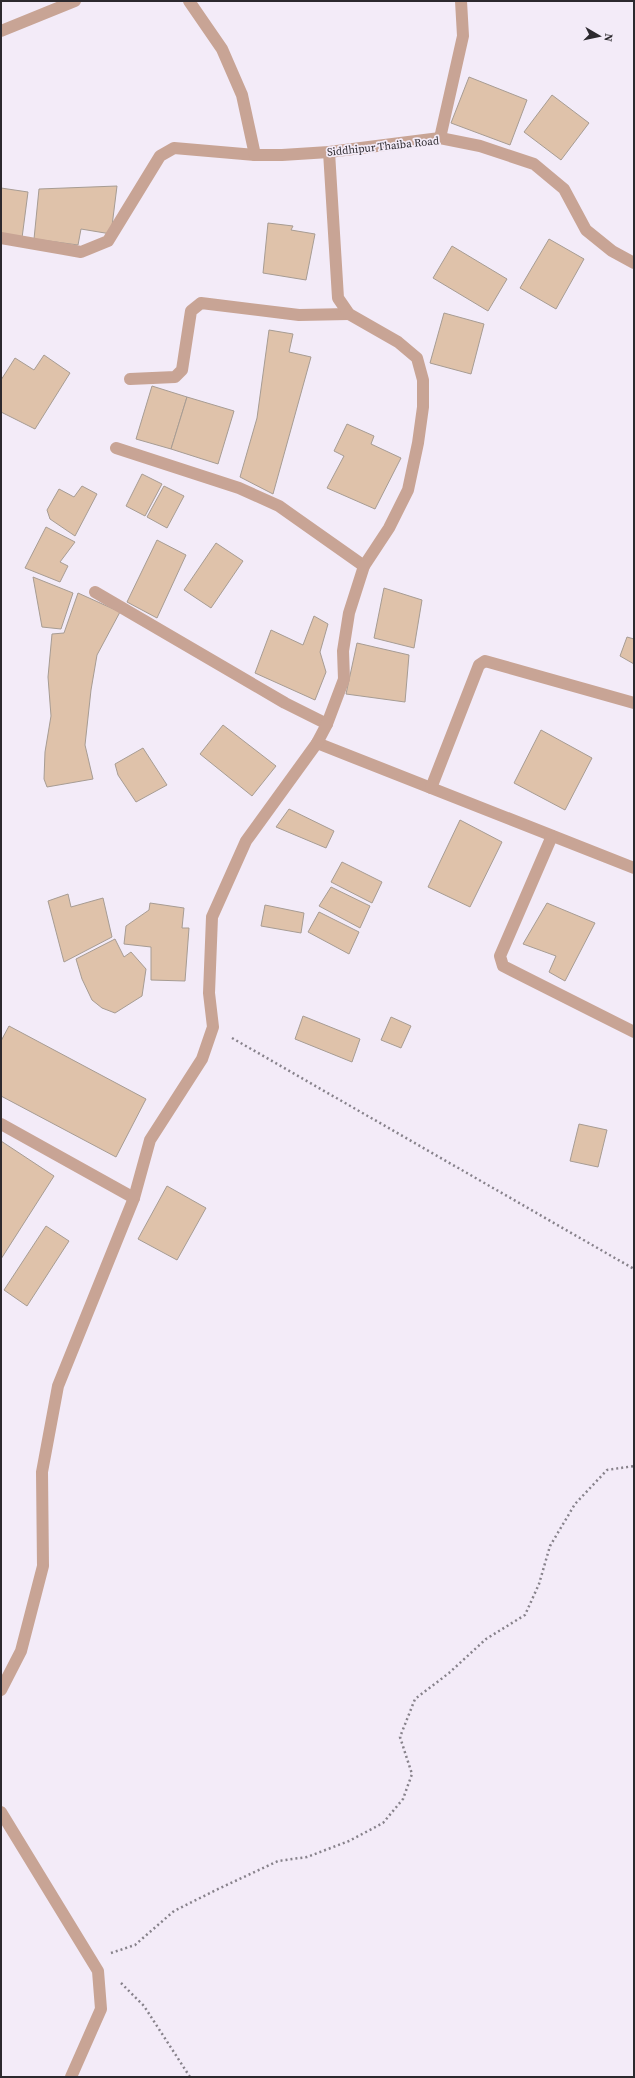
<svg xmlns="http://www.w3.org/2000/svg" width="635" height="2078" font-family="'Source Serif 4',serif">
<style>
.building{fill:#dfc2aa;stroke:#a79c93}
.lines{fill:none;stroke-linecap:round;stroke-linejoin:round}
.path{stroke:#87828b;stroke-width:2.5;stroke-dasharray:2 3;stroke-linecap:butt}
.service{stroke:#c8a495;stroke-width:12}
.minor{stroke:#c8a495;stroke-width:12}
.labels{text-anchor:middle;stroke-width:3.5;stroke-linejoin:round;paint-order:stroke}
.street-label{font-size:11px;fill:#2c292e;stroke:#f3ebf8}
</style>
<rect width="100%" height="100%" fill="#f3ebf8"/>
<g class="building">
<path d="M469 77 527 100 510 145 451 123Z"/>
<path d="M552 95 589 123 561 160 524 132Z"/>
<path d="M117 186 111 234 81 229 78 245 34 239 39 189Z"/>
<path d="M1 188 28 192 22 238 1 235Z"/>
<path d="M268 223 293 226 291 230 315 234 306 280 263 273Z"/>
<path d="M549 239 584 259 556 309 520 288Z"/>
<path d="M452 246 507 279 488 311 433 278Z"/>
<path d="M444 313 484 324 471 374 430 363Z"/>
<path d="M269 330 293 334 289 352 311 357 273 494 240 477 257 418Z"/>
<path d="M44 355 70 373 35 429 1 412V380L15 358 34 370Z"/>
<path d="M152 386 187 397 171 449 136 439Z"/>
<path d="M187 397 234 411 218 464 171 449Z"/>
<path d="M347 424 374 436 371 444 401 458 375 509 327 488 344 456 334 451Z"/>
<path d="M142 474 162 484 145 516 126 506Z"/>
<path d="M82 486 97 494 75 536 50 519 47 510 59 489 74 497Z"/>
<path d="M164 486 184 496 167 528 147 517Z"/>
<path d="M46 527 75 542 60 562 68 566 60 582 25 568Z"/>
<path d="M157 540 186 555 157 618 127 602Z"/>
<path d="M216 543 243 561 211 608 184 590Z"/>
<path d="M33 577 73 593 61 629 42 627Z"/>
<path d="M384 588 422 600 414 648 374 638Z"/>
<path d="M78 593 120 612 97 655 91 690 85 745 93 779 47 787 44 779 45 752 51 716 48 677 52 634 64 633Z"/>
<path d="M314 616 328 624 320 652 326 672 315 700 255 673 271 630 303 645Z"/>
<path d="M627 637 634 639V664L620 656Z"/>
<path d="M357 643 409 655 405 702 346 694Z"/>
<path d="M223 725 276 766 252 796 200 754Z"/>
<path d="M541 730 592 758 565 810 514 783Z"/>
<path d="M143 748 167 785 136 802 118 775 115 764Z"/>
<path d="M289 809 334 831 326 848 276 827Z"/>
<path d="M460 820 502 842 470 907 428 887Z"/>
<path d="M342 862 382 882 372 903 331 882Z"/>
<path d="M331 887 370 906 360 928 319 906Z"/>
<path d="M68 894 71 907 103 898 112 937 64 962 48 901Z"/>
<path d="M150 903 184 908 182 928H189L185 981 151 980V947L124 944 126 926 149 910Z"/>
<path d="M547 903 595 923 565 981 549 972 556 956 523 944Z"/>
<path d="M265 905 304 913 301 933 261 926Z"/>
<path d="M319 912 359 932 349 954 308 932Z"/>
<path d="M115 939 124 957 131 952 146 969 142 996 115 1013 102 1008 92 1000 82 979 76 959Z"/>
<path d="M303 1016 360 1039 352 1062 295 1039Z"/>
<path d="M391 1017 411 1026 401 1048 381 1040Z"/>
<path d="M9 1026 146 1099 116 1157 1 1096V1041Z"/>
<path d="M579 1124 607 1130 598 1167 570 1161Z"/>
<path d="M1 1141 54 1176 1 1259Z"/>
<path d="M167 1186 206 1208 177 1260 138 1239Z"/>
<path d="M46 1226 69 1241 27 1306 4 1290Z"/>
</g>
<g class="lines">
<g class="path">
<path d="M232 1038 634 1269"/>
<path d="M111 1953 135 1945 174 1911 216 1890 278 1861 307 1857 349 1841 383 1823 403 1799 412 1774 400 1737 415 1699 449 1673 486 1639 525 1615 539 1584 550 1546 575 1504 607 1470 634 1466"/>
<path d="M121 1983 144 2006 190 2077"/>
</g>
<g class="service">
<path d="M1 31 75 1"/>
<path d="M1 238 81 252 108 241 160 156 174 148 255 155"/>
<path d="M130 379 175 377 182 370 191 311 201 303 299 315 349 314"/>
<path d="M95 592 285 703 327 724"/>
</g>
<g class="minor">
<path d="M189 1 222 49 242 95 255 155H282L329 152 440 138 480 146 534 164 564 189 586 230 612 251 634 263"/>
<path d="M440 138 463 36 461 1"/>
<path d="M116 448 239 488 279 506 364 566"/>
<path d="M317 743 634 868"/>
<path d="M431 788 479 665 485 661 634 703"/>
<path d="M552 836 500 956 503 966 634 1032"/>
<path d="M1 1124 134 1198"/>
<path d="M1 1690 21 1651 43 1566 42 1472 58 1386 134 1198 150 1140 202 1059 213 1027 209 993 212 917 246 841 317 743 327 724 344 679 343 651 349 613 364 566 389 528 408 490 418 443 423 407V380L417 358 398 342 349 314 338 298 329 152"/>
<path d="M1 1812 98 1971 101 2009 71 2077"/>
</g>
</g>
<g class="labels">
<g class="street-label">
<text transform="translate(383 146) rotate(-6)" y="4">Siddhipur Thaiba Road</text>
</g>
</g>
<rect width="635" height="2078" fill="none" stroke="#2c292e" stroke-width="4"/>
<g transform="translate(599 36) rotate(99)" stroke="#f3ebf8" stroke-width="3" paint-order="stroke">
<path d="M0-3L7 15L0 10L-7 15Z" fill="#2c292e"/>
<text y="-6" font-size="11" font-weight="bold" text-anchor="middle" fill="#2c292e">N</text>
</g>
</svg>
